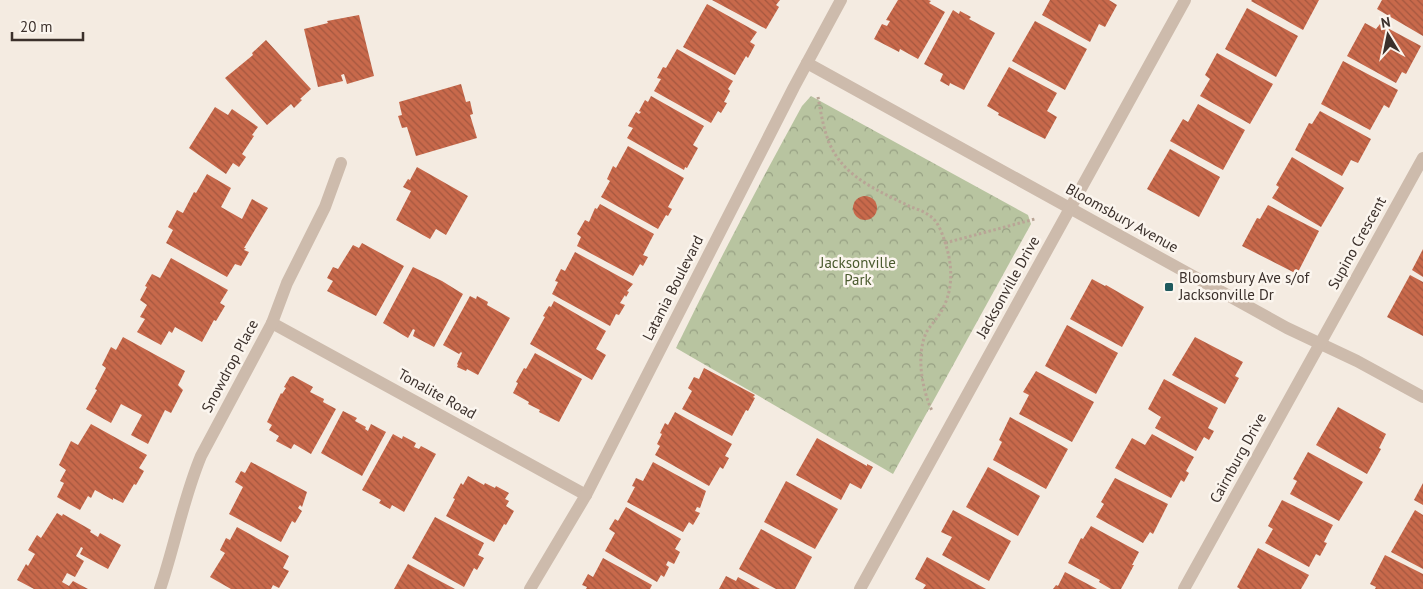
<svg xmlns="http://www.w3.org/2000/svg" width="1423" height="589" font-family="'PT Sans',sans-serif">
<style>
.park{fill:url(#park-crowns)}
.building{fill:url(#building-back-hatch)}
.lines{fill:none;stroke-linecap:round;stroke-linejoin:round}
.path{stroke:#b9a596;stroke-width:3;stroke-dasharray:2.5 2.5;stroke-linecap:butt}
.minor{stroke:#cdbbac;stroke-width:12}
.poi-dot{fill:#1f5a5e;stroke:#fbf5ee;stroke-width:2}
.labels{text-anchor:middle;stroke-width:5;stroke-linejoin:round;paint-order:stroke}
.street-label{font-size:15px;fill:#3b302b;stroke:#fbf5ee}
.park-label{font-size:15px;fill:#4a5a2e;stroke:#fbf5ee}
.poi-label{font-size:15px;fill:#3b302b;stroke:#fbf5ee;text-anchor:start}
</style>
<defs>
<pattern id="park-crowns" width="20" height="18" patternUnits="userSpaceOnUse" patternTransform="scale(1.25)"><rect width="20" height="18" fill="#b8c4a0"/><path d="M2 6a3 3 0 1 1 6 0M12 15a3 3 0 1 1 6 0" fill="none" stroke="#97a083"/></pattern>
<pattern id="building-back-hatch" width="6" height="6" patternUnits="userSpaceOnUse" patternTransform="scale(1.25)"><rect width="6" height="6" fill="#c8694b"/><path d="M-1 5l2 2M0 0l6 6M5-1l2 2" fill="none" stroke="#a4573f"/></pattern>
</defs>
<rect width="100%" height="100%" fill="#f4ebe1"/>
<path class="park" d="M811 96 1028 215 1031 224 893 474 676 348C716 266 758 186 802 106Z"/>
<g class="building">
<path d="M712 0H780L776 5 779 7 766 29Z"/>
<path d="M898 0H928L931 1 929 3 945 12 918 59 900 49 899 52 874 39 882 24 887 26 890 21 886 20Z"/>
<path d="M1050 0H1109L1117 5 1105 27 1099 24 1090 42 1042 15Z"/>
<path d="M1252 0H1319L1303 30 1251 1Z"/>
<path d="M1382 0H1423V36L1377 9Z"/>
<path d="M707 4 757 32 750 42 755 45 748 58 746 56 735 75 683 47Z"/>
<path d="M1247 8 1298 36 1276 77 1225 49Z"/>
<path d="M953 10 959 14 960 11 971 17 969 19 995 33 964 90 950 83 949 86 940 81 943 74 924 64Z"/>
<path d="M359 15 374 76 347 84 344 74 341 75 343 81 318 87 304 29 328 23 327 21Z"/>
<path d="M1035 21 1087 49 1065 90 1012 61Z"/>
<path d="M1365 23 1376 29 1380 24 1421 46 1406 74 1402 72 1396 83 1347 56Z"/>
<path d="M266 40 311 89 300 99 302 100 294 108 291 104 267 125 225 78 253 55 252 53Z"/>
<path d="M677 49 733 81 728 89 730 91 724 102 727 103 721 113 718 111 711 123 654 91 661 79 657 78 663 67 666 68Z"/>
<path d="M1217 53 1273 84 1250 124 1200 96 1210 79 1205 75Z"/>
<path d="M1343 61 1398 90 1389 108 1384 105 1370 130 1321 104Z"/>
<path d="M1009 67 1057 93 1047 111 1057 117 1045 139 998 115 999 113 987 106Z"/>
<path d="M461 84 466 102 470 101 473 114 470 115 477 138 416 156 407 127 402 128 398 116 402 115 399 102Z"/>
<path d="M651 96 704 126 693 145 698 148 687 168 685 167 684 170 627 138 633 128 628 126 636 112 639 114 641 112 639 111 645 100 648 102Z"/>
<path d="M1198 104 1245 130 1223 170 1170 141 1183 119 1188 122Z"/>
<path d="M215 107 228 115 232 109 258 127 252 135 254 136 242 154 246 157 239 167 233 163 226 174 189 148Z"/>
<path d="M1320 111 1371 139 1358 163 1351 160 1342 176 1295 150 1309 123 1312 124Z"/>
<path d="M628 146 684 178 668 207 672 209 668 216 666 215 658 229 601 197 610 181 607 179 613 166 616 168Z"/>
<path d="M1170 149 1220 177 1199 217 1147 189Z"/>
<path d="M1292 157 1344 188 1321 227 1272 198 1279 187 1276 185Z"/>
<path d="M417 167 468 196 446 235 436 229 430 239 396 220 411 191 403 187 408 179 410 180Z"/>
<path d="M207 174 231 188 221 207 242 219 252 199 268 208 244 248H246L244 250 249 252 241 266 235 264 227 277 166 243 173 230 168 227 177 210 183 213 194 192 196 193Z"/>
<circle cx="865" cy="208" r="12"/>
<path d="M600 204 654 234 643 255 648 257 643 266 640 264 633 276 577 246 581 237 577 234 585 220 589 222 595 208 597 209Z"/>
<path d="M1268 205 1319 231 1297 274 1242 246 1257 218 1260 219Z"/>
<path d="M362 243 404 266 376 316 327 291 333 281 327 278 333 267 338 269 353 245 359 248Z"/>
<path d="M1423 249V277L1412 270Z"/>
<path d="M575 252 633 284 627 291 629 292 626 297 625 295 620 303 625 305 619 315 616 314 610 326 552 294 558 282 555 281 561 269 565 271Z"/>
<path d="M171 258 228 290 220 303 225 306 216 321 214 320 202 342 175 327 172 333 169 331 161 345 137 332 145 319 140 317 147 305 140 300 147 287 145 286 152 274 160 278Z"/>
<path d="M413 267 442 281 463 294 434 347 413 336 415 330 413 329 408 338 383 323Z"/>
<path d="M1410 275 1423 282V336L1387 317Z"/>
<path d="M1092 279 1105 286 1106 285 1144 307 1122 347 1070 319Z"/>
<path d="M470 296 476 299 477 296 488 302 487 305 510 318 478 375 467 369 466 371 457 367 458 365 457 364 462 353 461 352 459 354 443 345Z"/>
<path d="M554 301 606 331 596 349 606 355 592 380 530 344 545 317 543 316 549 306 551 307Z"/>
<path d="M1067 325 1118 353 1096 394 1045 366Z"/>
<path d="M123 337 185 371 178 385 183 390 171 413 165 410 148 444 131 435 142 415 121 404 111 423 86 409 97 390 95 389 106 368 102 365 111 347 116 350Z"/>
<path d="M1195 337 1243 362 1235 376 1239 378 1225 404 1172 375Z"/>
<path d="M535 353 582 379 559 422 539 412 540 410 528 404 529 402 513 393 518 383 516 382 524 368 526 369Z"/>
<path d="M704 368 755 395 753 397 755 398 748 411 746 410 732 436 682 409 692 391 688 388 694 377 699 379Z"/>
<path d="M1036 371 1094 402 1072 442 1019 414 1029 395 1023 392Z"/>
<path d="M293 376 313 387 310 392 324 399 323 402 336 409 311 454 294 444 291 449 276 441 279 436 269 430 272 425 267 422 281 393 282 394 286 388 284 387 290 377Z"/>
<path d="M1164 379 1218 408 1208 428 1214 431 1209 440 1204 437 1196 451 1155 428 1161 417 1148 409Z"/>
<path d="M1338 407 1386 434 1379 448 1381 449 1367 474 1316 445Z"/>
<path d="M343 411 357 418 355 421 366 427 365 429 368 431 371 424 386 432 362 476 321 453Z"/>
<path d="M675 412 732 444 725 456 729 458 723 469 720 467 709 486 655 455 660 446 657 444 662 434 660 433 665 423 668 425Z"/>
<path d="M1010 417 1068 449 1046 489 993 460 1002 442 999 440Z"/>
<path d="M91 424 147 455 139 468 144 471 136 485 134 484 123 503 113 498V500L95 490 91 498 88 496 80 510 57 497 64 483 60 481 66 470 59 465 71 441 78 445Z"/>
<path d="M393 434 402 439 403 436 416 443 414 447 419 449 421 446 436 454 404 512 392 505 390 509 379 503 381 500 362 490Z"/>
<path d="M1152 434 1194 457 1186 471 1189 473 1184 482 1181 480 1171 498 1115 468 1132 438 1145 445Z"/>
<path d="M817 438 867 466V464L873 467 861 489 850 483 841 500 796 475Z"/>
<path d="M1308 452 1363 482 1339 521 1290 494 1297 481 1293 479Z"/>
<path d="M251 462 307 492 302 507 300 505 298 508 302 511 295 523 292 521 281 542 229 514 243 487 235 482 241 471 245 473Z"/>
<path d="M653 462 706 491 700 508 697 507 695 511 700 513 693 525 689 522 683 532 627 502 635 487 632 486 636 478 643 481Z"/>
<path d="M988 467 1040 496 1018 536 966 507Z"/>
<path d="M468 476 484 485 485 483 495 488 496 486 509 493 505 499 509 501 506 506 514 511 506 525 504 524 494 542 446 516 455 499 453 498 461 483 463 485Z"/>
<path d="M1115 478 1168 504 1153 534 1150 532 1143 543 1096 517 1104 504 1101 502Z"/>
<path d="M786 481 838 509 815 549 764 522Z"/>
<path d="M1423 483V505L1414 500Z"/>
<path d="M1282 500 1333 525 1324 542 1327 543 1320 556 1316 554 1309 567 1265 543 1273 529 1268 526Z"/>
<path d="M626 507 681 539 675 549 680 552 674 564 668 561 666 565 669 567 664 577 661 575 657 582 605 551 615 533 609 529 615 519 618 521Z"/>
<path d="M953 510 1011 541 989 581 942 555 952 537 941 532Z"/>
<path d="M1415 510 1423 515V569L1391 552Z"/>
<path d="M57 513 62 516 63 514 91 530 90 532 98 537 100 533 121 545 108 569 80 554 83 548 81 547 76 556 84 561 75 577 67 573 62 582 69 586 73 581 88 589H34L17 580 26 564 28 566 35 554 28 550 37 535 41 538Z"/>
<path d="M435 517 484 543 478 555 484 558 477 570 474 568 464 587 412 558Z"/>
<path d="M1091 526 1139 552 1132 565H1134L1121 589H1111L1099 582 1100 580 1068 563 1081 538 1083 539Z"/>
<path d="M237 527 289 556 283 568 289 571 279 588 273 585 271 589H231L210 577 225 553 220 550 226 538 230 540Z"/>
<path d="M761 529 812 557 795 589H776L739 569Z"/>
<path d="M1258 548 1309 575 1301 589H1240L1237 587Z"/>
<path d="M1385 555 1423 574V589H1375L1376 587 1370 584Z"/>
<path d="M927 557 986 589H923L926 585 915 579Z"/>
<path d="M603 558 652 585 650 589H586L587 587 582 585 588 574 593 577Z"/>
<path d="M408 564 455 589H394Z"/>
<path d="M1065 572 1097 589H1053L1056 585 1058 586Z"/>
<path d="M726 576 736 581 738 577 760 589H719Z"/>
</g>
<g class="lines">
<g class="path">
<path d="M818 97C822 118 825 143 840 161 856 182 885 194 909 206 916 209 924 211 930 216 938 221 942 233 945 242 952 263 954 287 943 308 939 317 931 324 926 333 916 356 922 389 932 411"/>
<path d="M945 243 1035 219"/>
</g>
<g class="minor">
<path d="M807 63 1287 328 1357 361 1423 397"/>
<path d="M272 323 586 495"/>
<path d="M160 589C175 545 183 499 201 456L272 323 287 283 325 207 341 163"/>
<path d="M530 589 586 495 794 87 841 0"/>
<path d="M860 589 1185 0"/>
<path d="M1184 589 1423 158"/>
</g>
</g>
<rect class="poi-dot" x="1164" y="282" width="10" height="10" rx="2.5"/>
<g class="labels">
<g class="street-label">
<text transform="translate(1122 218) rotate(29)" y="5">Bloomsbury Avenue</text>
<text transform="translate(1357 243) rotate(-61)" y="5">Supino Crescent</text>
<text transform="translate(1008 287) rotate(-61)" y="5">Jacksonville Drive</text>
<text transform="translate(673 288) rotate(-63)" y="5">Latania Boulevard</text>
<text transform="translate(230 366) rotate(-62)" y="5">Snowdrop Place</text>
<text transform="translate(437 394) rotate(29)" y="5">Tonalite Road</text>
<text transform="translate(1238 458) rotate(-61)" y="5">Cairnburg Drive</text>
</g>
<g class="park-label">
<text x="858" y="268">Jacksonville<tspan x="858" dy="17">Park</tspan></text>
</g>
<g class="poi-label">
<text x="1179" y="283">Bloomsbury Ave s/of<tspan x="1179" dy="17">Jacksonville Dr</tspan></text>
</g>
</g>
<g transform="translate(1388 35) rotate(350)" stroke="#fbf5ee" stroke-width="4" paint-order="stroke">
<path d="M0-4L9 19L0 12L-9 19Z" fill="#3b302b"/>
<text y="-8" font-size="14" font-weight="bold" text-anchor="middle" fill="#3b302b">N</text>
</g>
<path d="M12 32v8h71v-8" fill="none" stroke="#3b302b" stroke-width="2.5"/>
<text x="20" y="32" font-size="15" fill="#3b302b" stroke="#fbf5ee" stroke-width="4" paint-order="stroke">20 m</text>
</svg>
